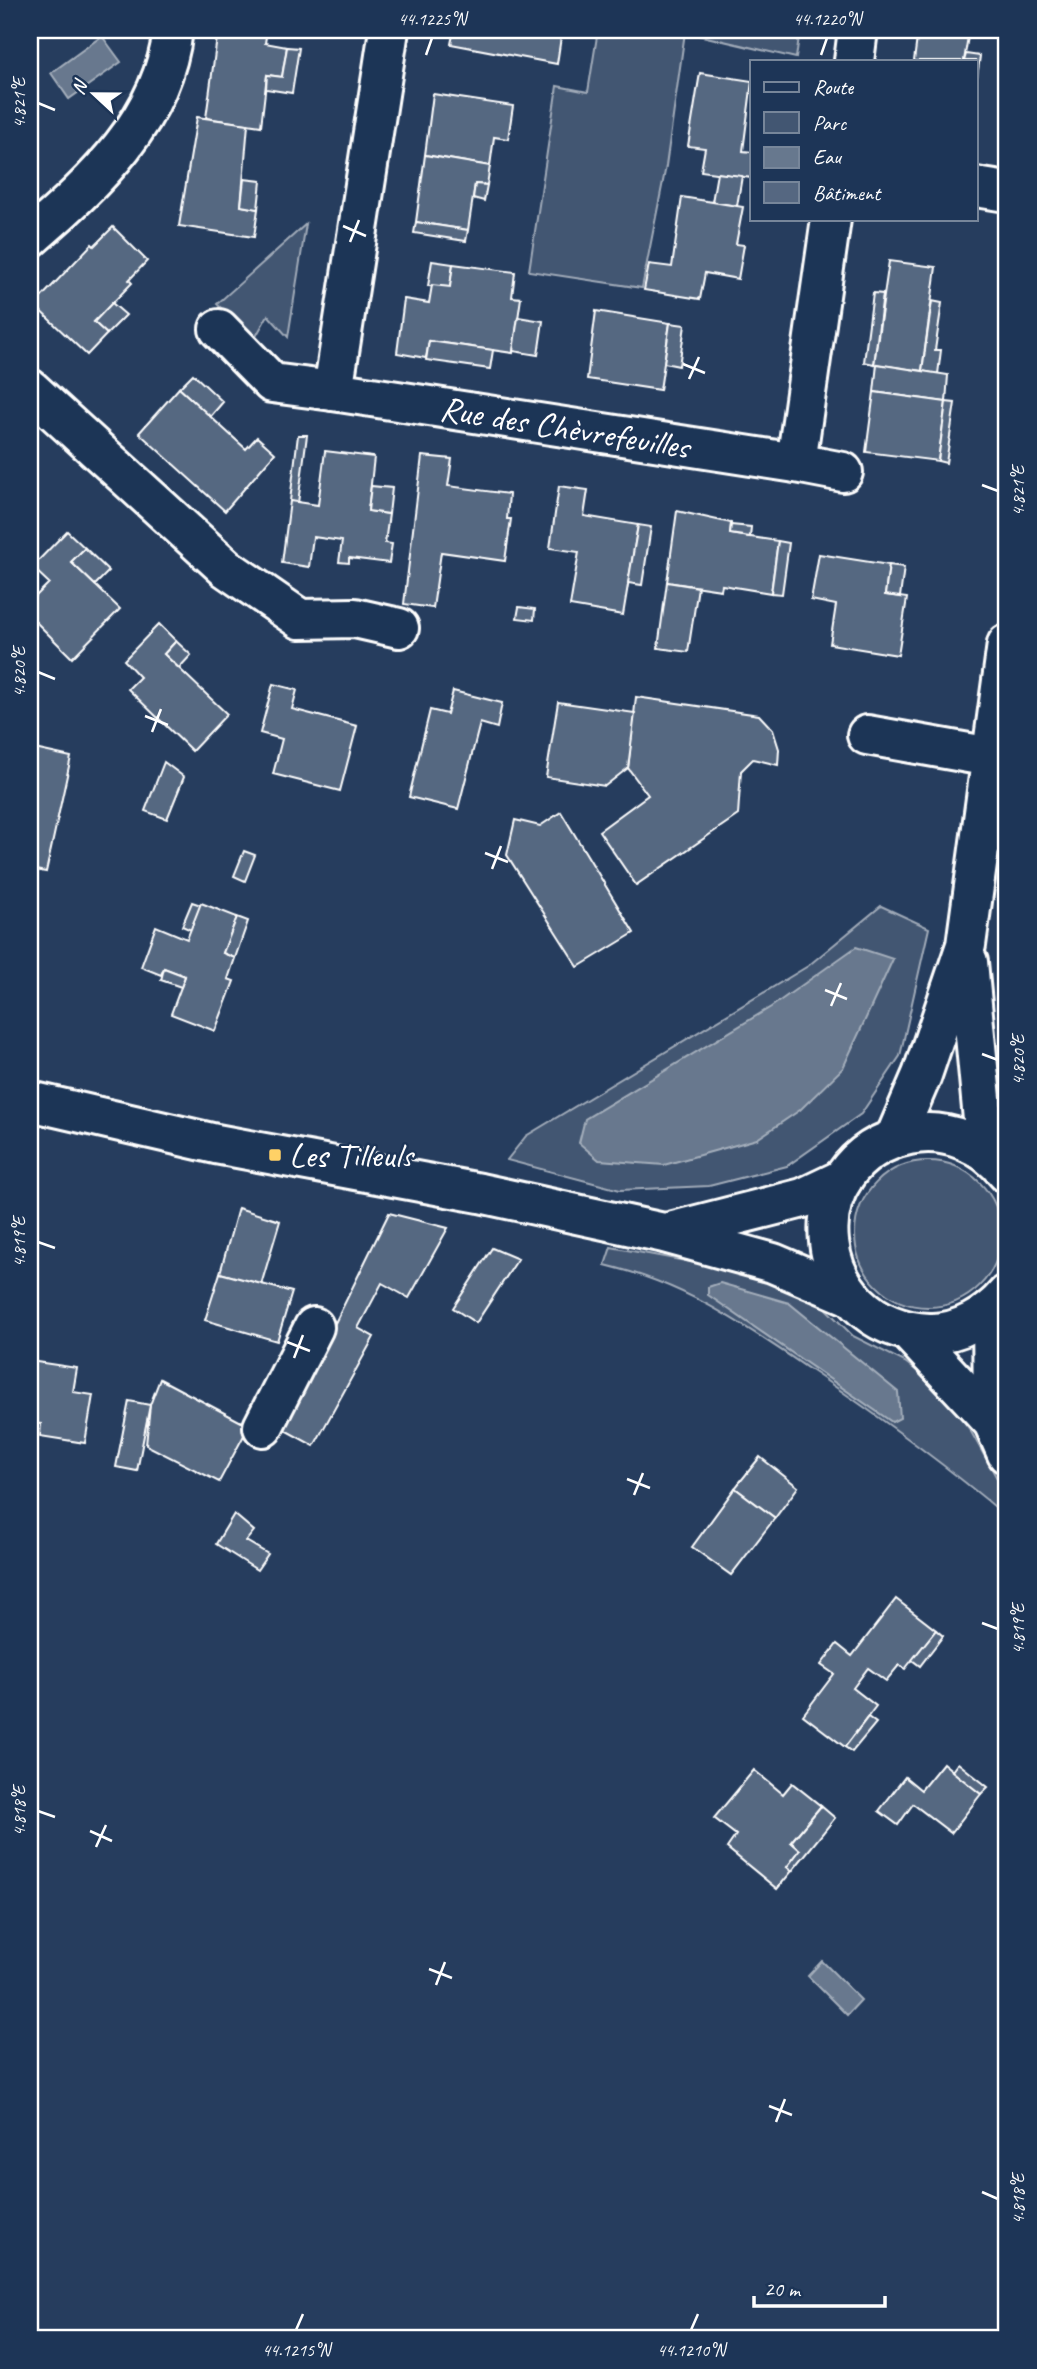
<svg xmlns="http://www.w3.org/2000/svg" width="1037" height="2369" font-family="Caveat,sans-serif">
<style>
.green{fill:#425672;stroke:#a0aab8;stroke-width:2}
.water{fill:#67788e;stroke:#a4aebb;stroke-width:2}
.building{fill:#556781;stroke:#fff;stroke-width:2}
.lines{fill:none;stroke-linecap:round;stroke-linejoin:round}
.minor-casing{stroke:#fff;stroke-width:44}
.major-casing{stroke:#fff;stroke-width:44}
.minor{stroke:#1d3557;stroke-width:38}
.major{stroke:#1d3557;stroke-width:38}
.ticks{fill:none;stroke:#fff;stroke-width:2.5}
.poi-dot{fill:#ffd166;stroke:#1d3557;stroke-width:2.5}
.labels{text-anchor:middle;stroke-width:5;stroke-linejoin:round;paint-order:stroke}
.street-label{font-size:35px;fill:#fff;stroke:#1d3557}
.poi-label{font-size:35px;fill:#fff;stroke:#1d3557;text-anchor:start}
.neatline{fill:none;stroke:#fff;stroke-width:2.5}
.ticks-label{font-size:18px;text-anchor:middle;fill:#fff}
</style>
<rect width="100%" height="100%" fill="#263d5e"/>
<filter id="ink" filterUnits="userSpaceOnUse"><feTurbulence type="fractalNoise" baseFrequency=".0143" numOctaves="2"/><feDisplacementMap in="SourceGraphic" scale="14" xChannelSelector="R" yChannelSelector="G"/><feConvolveMatrix kernelMatrix="1 2 1 2 8 2 1 2 1" color-interpolation-filters="sRGB"/></filter>
<g filter="url(#ink)">
<g class="green">
<path d="M598 30H800L796 58 685 32 666 166 642 288 529 271 557 86 588 92Z"/>
<path d="M306 224 288 337 268 315 254 340 217 304Z"/>
<path d="M881 906 929 928 900 1056 861 1114 787 1166 709 1186 620 1190 507 1160 526 1136 808 966Z"/>
<circle cx="928" cy="1234" r="73"/>
<path d="M611 1247 787 1280 808 1291 853 1336 905 1362 938 1387 970 1430 1007 1496V1517C945 1464 880 1417 812 1371 744 1325 686 1284 605 1265Z"/>
</g>
<g class="water">
<path d="M102 36 121 62 69 99 51 73Z"/>
<path d="M856 947 893 959 843 1068 800 1110 757 1139 664 1165 599 1160 579 1143 585 1119 771 1007Z"/>
<path d="M720 1283 789 1303 898 1392 900 1418 892 1422 708 1295V1287Z"/>
<path d="M822 1961 861 2000 847 2015 808 1976Z"/>
</g>
<g class="building">
<path d="M218 30H267L265 43 287 47 282 77 267 75 261 126 206 118Z"/>
<path d="M454 30H562L557 64 451 44Z"/>
<path d="M918 30H969L964 61H914Z"/>
<path d="M287 47 299 48 292 93 266 89 267 75 282 77Z"/>
<path d="M966 54 980 56 976 85V61H964Z"/>
<path d="M700 73 752 81 743 151 752 152V178L701 171 705 148 688 146Z"/>
<path d="M433 94 513 106 508 139 494 137 490 166 425 155Z"/>
<path d="M197 117 248 124 241 206 258 209 254 237 179 226Z"/>
<path d="M425 155 490 166 487 185 475 184 468 230 416 222Z"/>
<path d="M717 173 742 176 737 206 712 202Z"/>
<path d="M244 179 261 181 258 209 241 206Z"/>
<path d="M475 184 487 185 484 201 473 198Z"/>
<path d="M682 197 743 207 736 244 744 245 738 279 705 273 700 299 644 290 649 264 672 267Z"/>
<path d="M416 222 468 230 466 241 414 233Z"/>
<path d="M113 227 147 261 129 280 132 283 94 322 107 334 87 355 34 305 92 244 94 246Z"/>
<path d="M432 261 453 264 450 287 428 286Z"/>
<path d="M889 261 936 267 922 371 874 364Z"/>
<path d="M453 264 515 272 512 297 521 298 513 353 429 341 426 358 397 353 404 299 429 303 432 285 450 287Z"/>
<path d="M873 293 883 294 874 364 864 362Z"/>
<path d="M932 301 942 303 935 350H941L938 374 922 371Z"/>
<path d="M112 303 126 315 107 334 94 322Z"/>
<path d="M596 311 670 323 660 390 587 379Z"/>
<path d="M518 317 543 321 538 355 513 351Z"/>
<path d="M670 323 685 325 679 366 664 363Z"/>
<path d="M429 341 493 350 490 369 426 360Z"/>
<path d="M877 364 948 375 946 402 874 392Z"/>
<path d="M193 374 223 402 210 417 179 388Z"/>
<path d="M179 388 246 449 257 437 275 453 225 511 139 433Z"/>
<path d="M874 392 946 402 938 461 866 452Z"/>
<path d="M946 402 955 403 946 463 938 461Z"/>
<path d="M298 435H307L298 503 290 501Z"/>
<path d="M325 451 374 457 368 511 389 514 385 543 392 544 389 563 349 558V563L339 562 342 541 313 537 309 567 282 563 290 501 318 505Z"/>
<path d="M422 456 452 459 448 486 509 494 507 519H511L505 561 441 552 433 608 404 604Z"/>
<path d="M371 486 392 488 389 514 368 511Z"/>
<path d="M559 486 588 490 584 516 638 525 623 615 570 606 579 552 550 548Z"/>
<path d="M677 511 731 523 730 534 778 541 771 593 722 585 721 590 667 582Z"/>
<path d="M638 525 651 527 642 585 628 583Z"/>
<path d="M731 525 751 527 750 537 730 534Z"/>
<path d="M67 531 85 548 71 562 120 609 72 658 30 616V602L49 583 32 567Z"/>
<path d="M778 541 789 543 782 594 771 593Z"/>
<path d="M85 548 109 571 95 585 71 562Z"/>
<path d="M819 554 889 565 885 595 907 598 898 655 830 644 836 605 811 600Z"/>
<path d="M889 565 904 567 900 597 885 595Z"/>
<path d="M667 582 698 587 688 652 658 648Z"/>
<path d="M519 607 535 609 534 620 517 618Z"/>
<path d="M159 624 176 641 164 654 227 714 192 751 128 689 140 677 124 660Z"/>
<path d="M176 641 191 655 179 668 164 654Z"/>
<path d="M273 684 297 690 292 709 357 726 340 791 273 774 282 739 260 733Z"/>
<path d="M453 691 502 703 497 728 480 723 458 809 409 797 430 710 447 714Z"/>
<path d="M636 697 759 715 773 730 779 749 778 765 753 759 741 771 738 815 636 885 599 831 648 795 628 768Z"/>
<path d="M558 702 635 713 628 768 605 786 546 777Z"/>
<path d="M30 748 71 757 46 872 30 869Z"/>
<path d="M164 762 184 777 167 819 145 811Z"/>
<path d="M561 812 634 933 578 967 507 855 515 820 540 826Z"/>
<path d="M244 851 255 855 245 881 234 876Z"/>
<path d="M192 902 201 905 191 930 182 926Z"/>
<path d="M201 903 237 917 223 953 235 958 228 979 234 981 215 1031 171 1014 185 976 164 968 161 975 141 967 156 926 187 939Z"/>
<path d="M237 917 248 921 235 958 223 953Z"/>
<path d="M164 968 185 976 181 987 161 980Z"/>
<path d="M238 1208 280 1221 261 1285 220 1273Z"/>
<path d="M389 1213 448 1228 409 1298 382 1283 358 1328 374 1337 314 1446 283 1429Z"/>
<path d="M492 1248 518 1259 476 1323 453 1308Z"/>
<path d="M220 1273 292 1292 277 1341 205 1320Z"/>
<path d="M30 1361 77 1368 73 1392 93 1395 85 1443 40 1436 41 1424 30 1423Z"/>
<path d="M160 1379 249 1426 219 1482 146 1445 150 1405Z"/>
<path d="M129 1401 150 1405 137 1471 116 1467Z"/>
<path d="M760 1457 798 1487 775 1518 735 1488Z"/>
<path d="M735 1488 775 1518 731 1575 692 1547Z"/>
<path d="M234 1514 254 1531 246 1541 268 1554 257 1570 216 1544Z"/>
<path d="M896 1599 936 1630 905 1669 899 1665 886 1681 868 1668 853 1688 876 1706 845 1747 803 1715 834 1674 821 1665 837 1644 852 1656Z"/>
<path d="M936 1630 943 1636 920 1666 912 1660Z"/>
<path d="M868 1717 876 1723 852 1752 845 1747Z"/>
<path d="M943 1763 981 1794 951 1833 913 1804 898 1825 879 1811 905 1777 921 1790Z"/>
<path d="M958 1763 988 1787 981 1794 952 1771Z"/>
<path d="M754 1770 783 1794 792 1783 821 1806 791 1842 800 1850 787 1867 792 1871 777 1889 727 1848 736 1835 714 1818Z"/>
<path d="M821 1806 835 1818 792 1871 787 1867 800 1850 791 1842Z"/>
</g>
<g class="lines">
<g class="minor-casing">
<g id="minor">
<path d="M389 30 333 391 796 463 831 219"/>
<path d="M854 61 858 30"/>
<path d="M976 187 1007 192"/>
<path d="M30 238C95 182 163 119 173 30"/>
<path d="M219 329 272 383 333 391"/>
<path d="M30 389 226 568 300 619 355 618 399 628"/>
<path d="M796 463 843 472"/>
<path d="M867 735 991 757"/>
<path d="M968 962 986 1151"/>
<path d="M895 1138 922 1075 966 945 1007 644"/>
<path d="M263 1427 314 1327"/>
</g>
</g>
<g class="major-casing">
<g id="major">
<path d="M30 1101 216 1144 480 1193 664 1233 773 1263 848 1295"/>
<path d="M1007 1173C984 1144 947 1127 909 1135 790 1160 808 1328 929 1333 959 1334 989 1316 1007 1294"/>
<path d="M666 1233 803 1198 843 1179"/>
<path d="M992 1309 993 1422"/>
<path d="M909 1332 993 1422 1007 1454"/>
</g>
</g>
<use href="#minor" class="minor"/>
<use href="#major" class="major"/>
</g>
</g>
<path class="ticks" d="M426 55 432 38M821 55 827 38M38 103 55 110M343 226 366 236M350 242 359 220M683 364 705 373M689 379 699 357M982 485 998 491M38 672 55 679M145 716 168 725M152 732 161 709M485 853 508 862M492 869 501 846M825 990 847 999M831 1006 841 983M982 1054 998 1060M38 1242 55 1248M287 1342 310 1351M294 1358 303 1335M627 1479 650 1488M634 1495 643 1473M982 1623 998 1629M38 1811 55 1817M90 1831 112 1841M96 1847 106 1825M429 1969 452 1978M436 1985 445 1962M769 2106 792 2115M776 2122 785 2099M982 2192 998 2199M296 2330 303 2314M691 2330 698 2314"/>
<rect class="poi-dot" x="268" y="1148" width="14" height="14" rx="3.5"/>
<g class="labels">
<g class="street-label">
<text transform="translate(565 427) rotate(9)" y="12">Rue des Chèvrefeuilles</text>
</g>
<g class="poi-label">
<text x="289" y="1167">Les Tilleuls</text>
</g>
</g>
<rect width="1037" height="2369" fill="none" stroke="#1d3557" stroke-width="77"/>
<rect x="750" y="60" width="228" height="161" fill="#1d3557" stroke="#77869a" stroke-width="2"/>
<rect x="764" y="82" width="35" height="10" fill="#1d3557" stroke="#77869a" stroke-width="2"/>
<text x="813" y="94" font-size="21" fill="#ffffff">Route</text>
<rect x="764" y="112" width="35" height="21" fill="#425672" stroke="#77869a" stroke-width="2"/>
<text x="813" y="130" font-size="21" fill="#ffffff">Parc</text>
<rect x="764" y="147" width="35" height="21" fill="#67788e" stroke="#77869a" stroke-width="2"/>
<text x="813" y="164" font-size="21" fill="#ffffff">Eau</text>
<rect x="764" y="182" width="35" height="21" fill="#556781" stroke="#77869a" stroke-width="2"/>
<text x="813" y="200" font-size="21" fill="#ffffff">Bâtiment</text>
<g transform="translate(94 94) rotate(292)" stroke="#1d3557" stroke-width="5" paint-order="stroke">
<path d="M0-5L12 26L0 18L-12 26Z" fill="#ffffff"/>
<text y="-10" font-size="19" font-weight="bold" text-anchor="middle" fill="#ffffff">N</text>
</g>
<path d="M754 2296v10h131v-10" fill="none" stroke="#ffffff" stroke-width="3.5"/>
<text x="764" y="2296" font-size="21" fill="#ffffff" stroke="#1d3557" stroke-width="5" paint-order="stroke">20 m</text>
<rect x="38" y="38" width="960" height="2292" class="neatline"/>
<g class="ticks-label">
<text x="432" y="25">44.1225°N</text>
<text x="827" y="25">44.1220°N</text>
<text transform="translate(19 103) rotate(-90)" y="6">4.821°E</text>
<text transform="translate(1018 491) rotate(-90)" y="6">4.821°E</text>
<text transform="translate(19 672) rotate(-90)" y="6">4.820°E</text>
<text transform="translate(1018 1060) rotate(-90)" y="6">4.820°E</text>
<text transform="translate(19 1242) rotate(-90)" y="6">4.819°E</text>
<text transform="translate(1018 1629) rotate(-90)" y="6">4.819°E</text>
<text transform="translate(19 1811) rotate(-90)" y="6">4.818°E</text>
<text transform="translate(1018 2199) rotate(-90)" y="6">4.818°E</text>
<text x="296" y="2356">44.1215°N</text>
<text x="691" y="2356">44.1210°N</text>
</g>
</svg>
